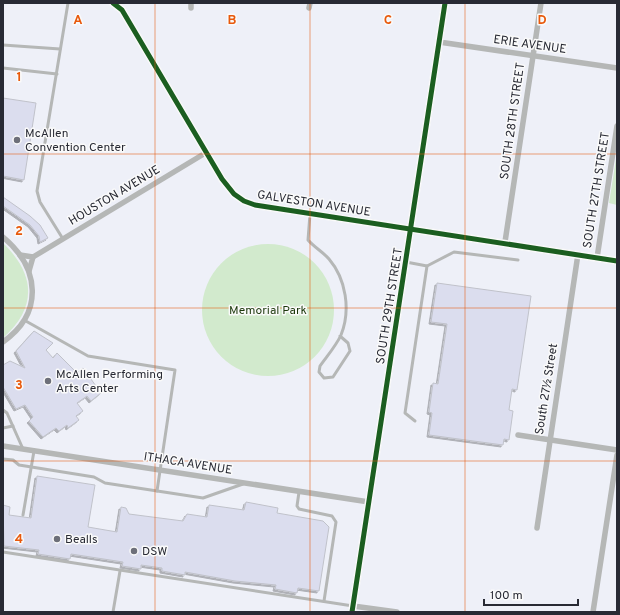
<svg xmlns="http://www.w3.org/2000/svg" width="620" height="615" font-family="Overpass,sans-serif">
<style>
.green{fill:#d2eacd}
.building{fill:#dbddee;stroke:#c0c2ca;filter:url(#shadow)}
.lines{fill:none;stroke-linecap:round;stroke-linejoin:round}
.service{stroke:#b5b7b6;stroke-width:3}
.minor{stroke:#b5b7b6;stroke-width:5.5}
.tertiary{stroke:#b5b7b6;stroke-width:7}
.cycleway-casing{stroke:#fafafa;stroke-width:8}
.cycleway{stroke:#1b5e20;stroke-width:5}
.grid{fill:none;stroke:#e8590c;stroke-width:1;stroke-opacity:0.55}
.poi-dot{fill:#6d6f79;stroke:#fafafa;stroke-width:1.5}
.labels{text-anchor:middle;stroke-width:3;stroke-linejoin:round;paint-order:stroke}
.street-label{font-size:12px;fill:#282a34;stroke:#fafafa}
.poi-label{font-size:12px;fill:#282a34;stroke:#fafafa;text-anchor:start}
.park-label{font-size:12px;fill:#1c380b;stroke:#fafafa}
.grid-label{font-size:13px;text-anchor:middle;font-weight:bold;fill:#e8590c;stroke:#fafafa;stroke-width:3;stroke-linejoin:round;paint-order:stroke}
</style>
<defs>
<filter id="shadow"><feDropShadow dx="-2" dy="2" stdDeviation="0" flood-color="#0004"/></filter>
</defs>
<rect width="100%" height="100%" fill="#eef0f8"/>
<g class="green">
<path d="M617 153V205L609 203Z"/>
<path d="M3 243C35 274 38 307 3 338Z"/>
<circle cx="268" cy="310" r="66"/>
</g>
<g class="building">
<path d="M3 98 36 103 24 180 3 176Z"/>
<path d="M3 197 30 216 40 225 48 238 40 242 39 236 30 225 3 206Z"/>
<path d="M437 283 531 296 517 390 512 389 509 410 513 411 509 440 504 439 503 445 429 435 432 413 429 412 433 383 438 384 447 324 431 322Z"/>
<path d="M34 331 53 343 46 350 53 358 57 353 77 373 83 368 101 393 91 401 87 396 77 403 83 411 76 416 79 420 68 428 67 425 59 431 56 428 43 437 29 421 33 417 25 405 16 409 3 387V365L10 361 25 368 16 351Z"/>
<path d="M37 476 95 485 88 527 117 532 121 507 126 508 129 514 183 521 187 514 207 517 209 505 244 510 246 502 278 508 277 513 323 521 329 527 319 591 298 588 297 593 275 589 276 585 235 581 185 572V575L162 571V568L141 565V569L122 566 123 562 71 554 70 559 38 554 39 550 4 546 3 505 10 507 9 515 31 518Z"/>
</g>
<g class="lines">
<g class="service">
<path d="M3 45 60 49"/>
<path d="M3 68 57 74"/>
<path d="M310 214 308 240C314 247 323 252 329 259 346 279 351 310 341 335 336 346 327 356 320 366L319 372 324 378 333 377 350 351 348 343 340 336"/>
<path d="M63 239 40 202 37 191 68 3"/>
<path d="M406 262 427 266 454 252 518 260"/>
<path d="M24 320 88 356 175 370 157 491"/>
<path d="M3 410 7 413 23 449"/>
<path d="M415 421 405 413 427 266"/>
<path d="M3 428 13 426"/>
<path d="M3 459 13 460 19 465 94 477 105 483 203 498 243 484"/>
<path d="M299 492 297 506 299 509 332 516 336 522 324 601"/>
<path d="M23 515 34 451"/>
<path d="M3 552 353 606"/>
<path d="M113 612 120 571"/>
</g>
<g class="minor">
<path d="M191 3V8"/>
<path d="M309 8 310 3"/>
<path d="M439 42 617 68"/>
<path d="M3 237C40 268 44 313 3 342"/>
<path d="M505 242 541 3"/>
<path d="M20 255 33 257 29 271"/>
<path d="M33 257 207 152"/>
<path d="M597 258 617 126"/>
<path d="M518 435 617 450"/>
<path d="M3 446 369 502"/>
<path d="M537 528 578 254"/>
<path d="M353 606 397 612"/>
<path d="M593 612 617 455"/>
</g>
<g class="tertiary">
<path d="M113 3 122 10 222 179 234 194 244 201 255 205 617 261"/>
<path d="M352 612 445 3"/>
</g>
<g class="cycleway-casing">
<g id="cycleway">
<path d="M113 3 122 10 222 179 234 194 244 201 255 205 617 261"/>
<path d="M352 612 445 3"/>
</g>
</g>
<use href="#cycleway" class="cycleway"/>
</g>
<path class="grid" d="M155 3V612M310 3V612M465 3V612M3 154H617M3 308H617M3 461H617"/>
<g class="poi-dot">
<circle cx="17" cy="140" r="4"/>
<circle cx="48" cy="381" r="4"/>
<circle cx="57" cy="539" r="4"/>
<circle cx="134" cy="551" r="4"/>
</g>
<g class="labels">
<g class="street-label">
<text transform="translate(530 44) rotate(8)" y="4">ERIE AVENUE</text>
<text transform="translate(512 121) rotate(-82)" y="4">SOUTH 28TH STREET</text>
<text transform="translate(596 190) rotate(-81)" y="4">SOUTH 27TH STREET</text>
<text transform="translate(114 195) rotate(-31)" y="4">HOUSTON AVENUE</text>
<text transform="translate(314 203) rotate(9)" y="4">GALVESTON AVENUE</text>
<text transform="translate(389 306) rotate(-81)" y="4">SOUTH 29TH STREET</text>
<text transform="translate(546 389) rotate(-81)" y="4">South 27½ Street</text>
<text transform="translate(188 463) rotate(9)" y="4">ITHACA AVENUE</text>
</g>
<g class="poi-label">
<text x="25" y="137">McAllen<tspan x="25" dy="14">Convention Center</tspan></text>
<text x="56" y="378">McAllen Performing<tspan x="56" dy="14">Arts Center</tspan></text>
<text x="65" y="543">Bealls</text>
<text x="142" y="555">DSW</text>
</g>
<g class="park-label">
<text x="268" y="314">Memorial Park</text>
</g>
</g>
<g class="grid-label">
<text x="78" y="24">A</text>
<text x="232" y="24">B</text>
<text x="388" y="24">C</text>
<text x="542" y="24">D</text>
<text x="19" y="81">1</text>
<text x="19" y="235">2</text>
<text x="19" y="389">3</text>
<text x="19" y="543">4</text>
</g>
<rect width="620" height="615" fill="none" stroke="#282a34" stroke-width="8"/>
<path d="M484 599v6h94v-6" fill="none" stroke="#282a34" stroke-width="2"/>
<text x="490" y="599" font-size="12" fill="#282a34" stroke="#fafafa" stroke-width="3" paint-order="stroke">100 m</text>
</svg>
